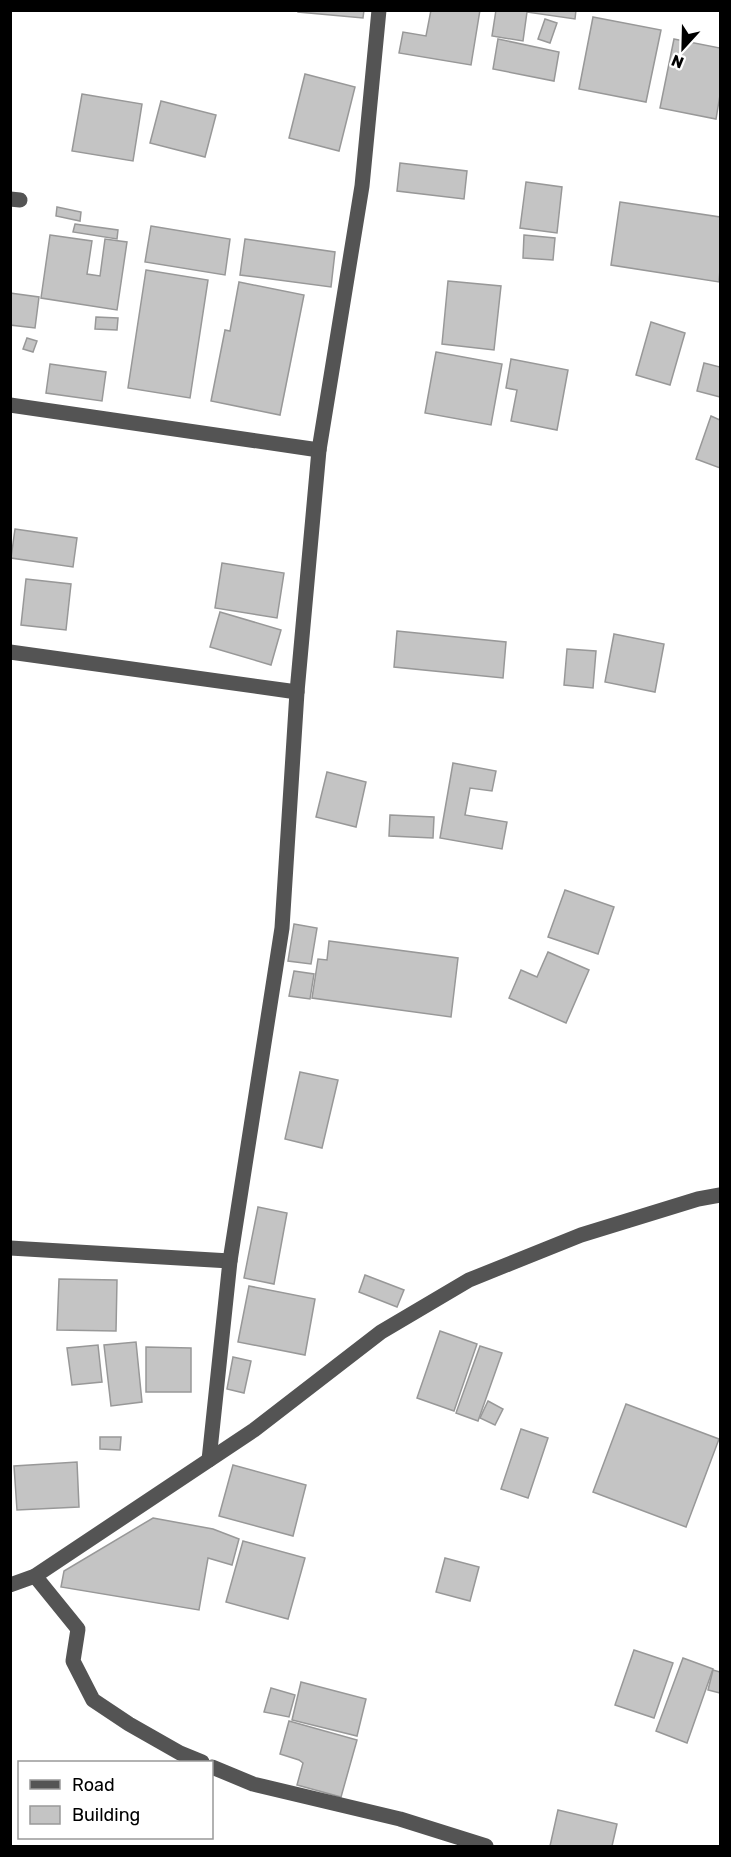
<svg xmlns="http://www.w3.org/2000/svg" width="731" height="1857" font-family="Rubik,sans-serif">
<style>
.building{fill:#c4c4c4;stroke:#989898;stroke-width:1.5}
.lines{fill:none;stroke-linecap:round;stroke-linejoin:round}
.minor{stroke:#545454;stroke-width:15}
</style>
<rect width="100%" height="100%" fill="#fff"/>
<g class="building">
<path d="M298 10H364L363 18 298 12Z"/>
<path d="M431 10H480L471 65 399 53 403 32 426 36Z"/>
<path d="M496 10H576L575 19 527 12 523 41 492 36Z"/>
<path d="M593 17 661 30 646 102 579 89Z"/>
<path d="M545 19 557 23 550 43 538 39Z"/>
<path d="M498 39 559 52 554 81 493 69Z"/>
<path d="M674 39 720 48V95L716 119 660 108Z"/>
<path d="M305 74 355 87 339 151 289 138Z"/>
<path d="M82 94 142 104 133 161 72 151Z"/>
<path d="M161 101 216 115 205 157 150 143Z"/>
<path d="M400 163 467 171 464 199 397 191Z"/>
<path d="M526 182 562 187 557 233 520 228Z"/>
<path d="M620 202 720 217V269L719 282 611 265Z"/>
<path d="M57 207 81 212 80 221 56 216Z"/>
<path d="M75 224 118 230 117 239 73 232Z"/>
<path d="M151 226 230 239 225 275 145 262Z"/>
<path d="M50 235 92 241 87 274 100 276 105 239 127 242 117 310 41 298Z"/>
<path d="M524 235 555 238 553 260 523 258Z"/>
<path d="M245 239 335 252 331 287 240 275Z"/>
<path d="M146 270 208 280 190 398 128 388Z"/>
<path d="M448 281 501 286 494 350 442 344Z"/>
<path d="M239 282 304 295 280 415 211 401 225 330 230 331Z"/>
<path d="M10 293 39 297 35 328 10 325Z"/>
<path d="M96 317 118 318 117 330 95 329Z"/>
<path d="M651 322 685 333 670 385 636 375Z"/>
<path d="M27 338 37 341 33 352 23 349Z"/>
<path d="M436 352 502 364 491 425 425 413Z"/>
<path d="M511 359 568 370 557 430 511 421 517 390 506 388Z"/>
<path d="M704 363 720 367V397L697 391Z"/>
<path d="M50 364 106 372 102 401 46 393Z"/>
<path d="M711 416 720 420V468L696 459Z"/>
<path d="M15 529 77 538 73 567 11 558Z"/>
<path d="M222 563 284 573 277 618 215 608Z"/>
<path d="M26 579 71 584 66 630 21 625Z"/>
<path d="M220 612 281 630 271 665 210 647Z"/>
<path d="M397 631 506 642 503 678 394 667Z"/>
<path d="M614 634 664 644 655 692 605 682Z"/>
<path d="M567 649 596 651 593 688 564 685Z"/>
<path d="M453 763 496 771 492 791 470 788 465 815 507 822 502 849 440 838Z"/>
<path d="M327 772 366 782 356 827 316 817Z"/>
<path d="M390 815 434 817 433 838 389 836Z"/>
<path d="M565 890 614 907 598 954 548 937Z"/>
<path d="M294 924 317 928 311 964 288 961Z"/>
<path d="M329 941 458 958 451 1017 312 998 318 959 327 960Z"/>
<path d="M548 952 589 970 566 1023 509 998 521 970 537 977Z"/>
<path d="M294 971 314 974 310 999 289 996Z"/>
<path d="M300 1072 338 1080 322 1148 285 1139Z"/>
<path d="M258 1207 287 1213 274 1284 244 1278Z"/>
<path d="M365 1275 404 1290 397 1307 359 1292Z"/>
<path d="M59 1279 117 1280 116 1331 57 1330Z"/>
<path d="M249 1286 315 1299 305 1355 238 1342Z"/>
<path d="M440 1331 477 1344 454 1411 417 1398Z"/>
<path d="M136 1342 142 1402 111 1406 104 1345Z"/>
<path d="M98 1345 102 1382 72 1385 67 1348Z"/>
<path d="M480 1346 502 1353 478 1421 456 1413Z"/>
<path d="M146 1347 191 1348V1392H146Z"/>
<path d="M233 1357 251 1361 244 1393 227 1389Z"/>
<path d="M488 1401 503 1409 495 1425 480 1418Z"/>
<path d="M626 1404 719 1439 686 1527 593 1492Z"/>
<path d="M521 1429 548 1438 528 1498 501 1489Z"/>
<path d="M100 1437H121L120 1450 100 1449Z"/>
<path d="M77 1462 79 1507 17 1510 14 1466Z"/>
<path d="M233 1465 306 1485 293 1536 219 1516Z"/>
<path d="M153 1518 213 1529 239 1539 232 1565 208 1558 199 1610 61 1587 64 1571Z"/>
<path d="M243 1541 305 1558 288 1619 226 1602Z"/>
<path d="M445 1558 479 1567 470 1601 436 1592Z"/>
<path d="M634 1650 673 1663 654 1718 615 1705Z"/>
<path d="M683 1658 713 1669 687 1743 656 1731Z"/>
<path d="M713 1670 720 1672V1693L708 1690Z"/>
<path d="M301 1682 366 1699 357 1736 292 1720Z"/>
<path d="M271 1688 295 1695 289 1717 264 1712Z"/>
<path d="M289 1721 357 1740 341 1797 297 1785 303 1763 299 1760 280 1754Z"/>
<path d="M558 1810 617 1824 612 1846H550Z"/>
</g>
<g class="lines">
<g class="minor">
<path d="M10 199 20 200"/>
<path d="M10 405 319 450"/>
<path d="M10 652 297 692"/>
<path d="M10 1248 230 1261"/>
<path d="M209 1460 230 1261 282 928 297 692 319 450 362 186 379 10"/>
<path d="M35 1576 78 1629 73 1661 93 1700 129 1724 180 1753 202 1762"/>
<path d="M10 1585 35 1576 254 1430 381 1332 469 1280 581 1235 698 1199 720 1195"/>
<path d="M212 1767 253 1784 400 1819 486 1846"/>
</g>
</g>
<rect width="731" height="1857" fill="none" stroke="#000000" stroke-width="24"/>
<rect x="18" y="1761" width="195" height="78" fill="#ffffff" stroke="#999999" stroke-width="1.5"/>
<rect x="30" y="1780" width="30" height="9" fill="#545454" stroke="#999999" stroke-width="1.5"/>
<text x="72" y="1791" font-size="18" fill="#000000">Road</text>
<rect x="30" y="1806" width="30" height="18" fill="#c4c4c4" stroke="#999999" stroke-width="1.5"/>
<text x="72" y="1821" font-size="18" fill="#000000">Building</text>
<g transform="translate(683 48) rotate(202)" stroke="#ffffff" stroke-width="4.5" paint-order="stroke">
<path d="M0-4.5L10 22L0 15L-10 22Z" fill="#000000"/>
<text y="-9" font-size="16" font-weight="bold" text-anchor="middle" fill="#000000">N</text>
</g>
</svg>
